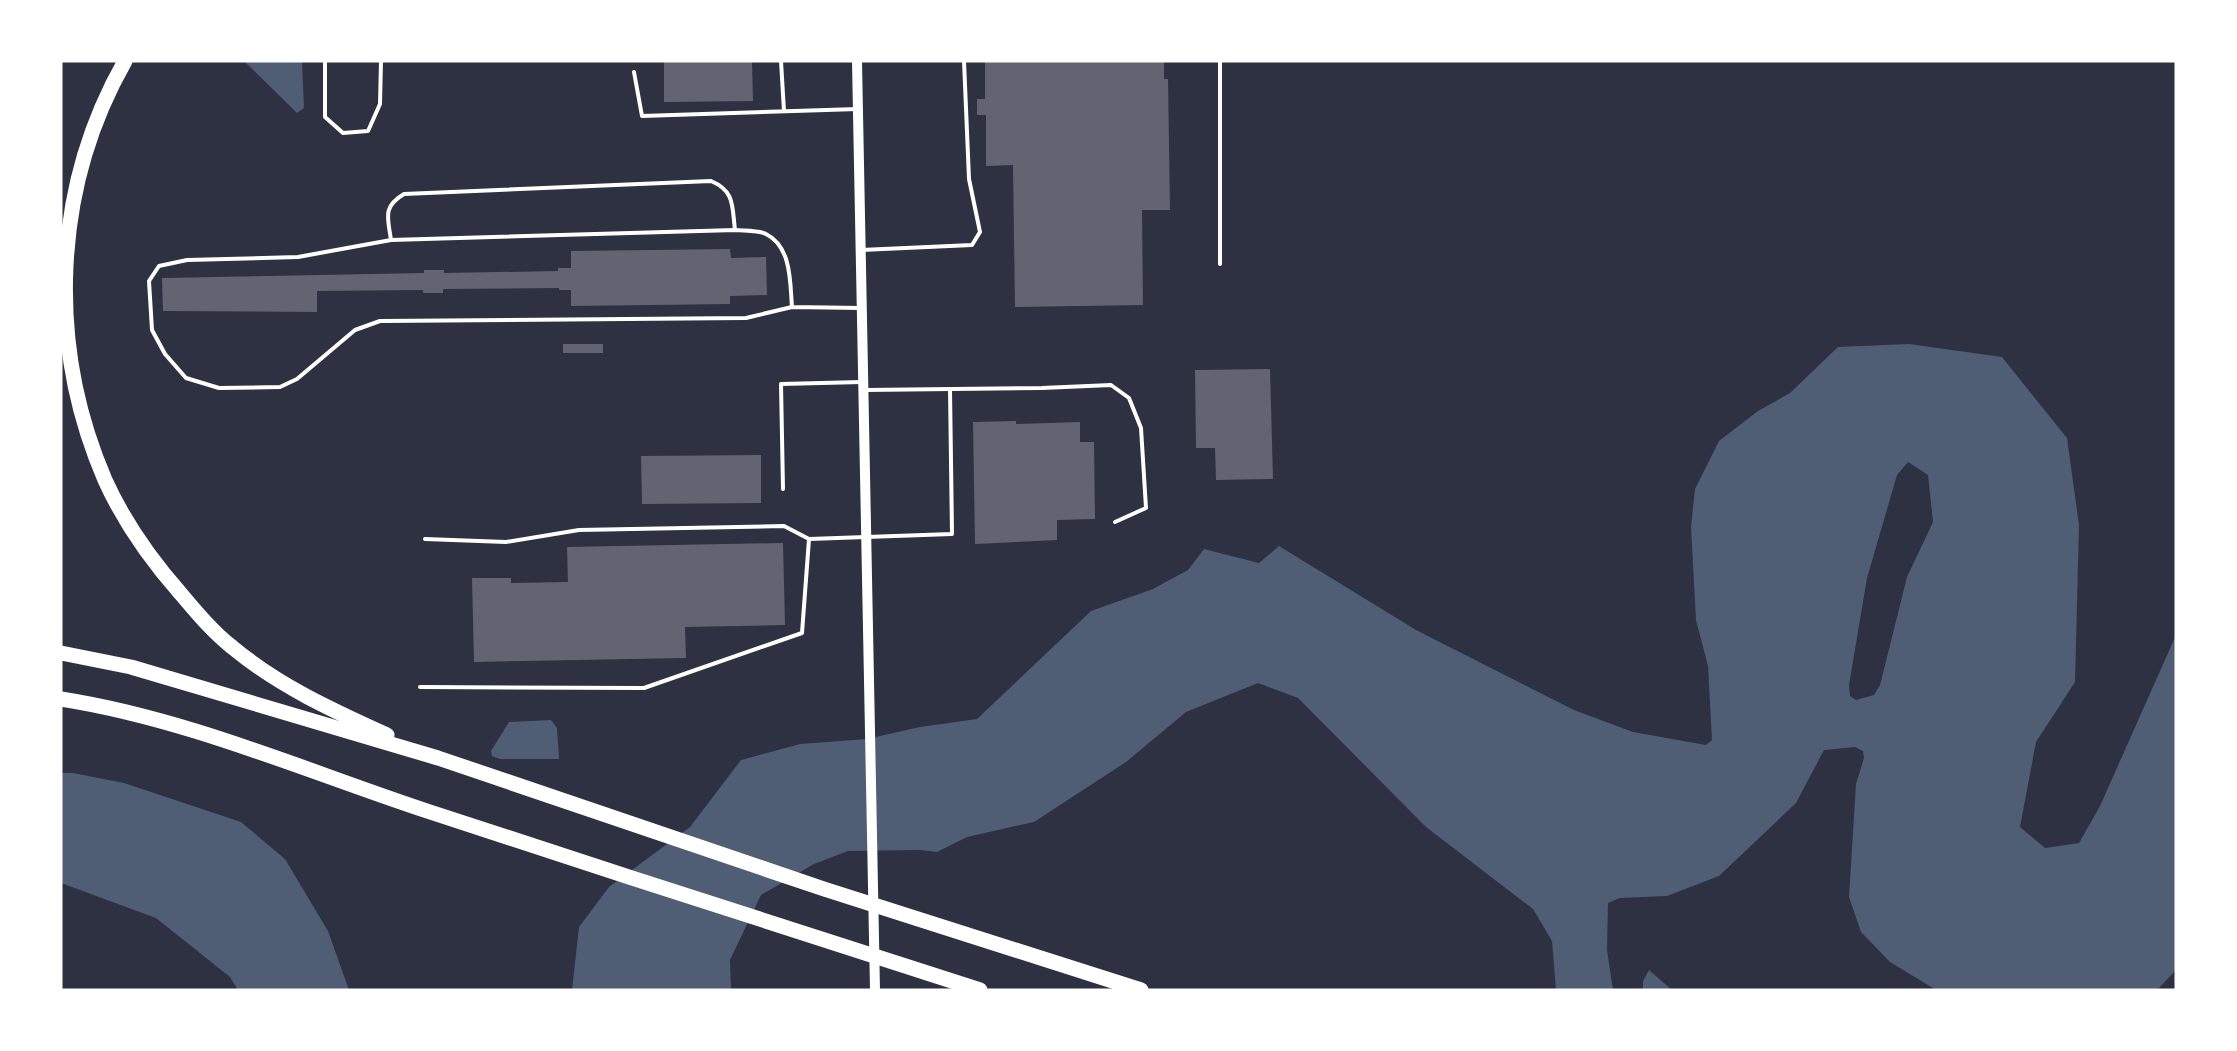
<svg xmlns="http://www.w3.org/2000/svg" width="2237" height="1051" font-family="'Varela Round',sans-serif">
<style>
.water{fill:#4f5d75;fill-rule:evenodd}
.building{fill:#626471}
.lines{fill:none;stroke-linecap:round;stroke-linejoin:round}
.service{stroke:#fff;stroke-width:4}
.secondary{stroke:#fff;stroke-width:10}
.motorway{stroke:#fff;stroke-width:15}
</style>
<rect width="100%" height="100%" fill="#2d3142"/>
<g class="water">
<path d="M244 61H302L304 108 297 113Z"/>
<path d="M1909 344 2002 357 2067 438 2079 525 2075 682 2036 742 2020 827 2045 848 2079 843 2100 806 2176 635V970L2157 990H1936L1890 962 1861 932 1849 897 1856 784 1864 758 1863 751 1855 747 1824 750 1796 803 1719 876 1667 896 1620 898 1608 903 1607 950 1613 990H1556L1552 941 1533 909 1426 827 1298 698 1258 683 1186 712 1126 762 1034 822 967 837 937 852 920 850 848 851 814 864 761 895 730 960 731 990H572L579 927 609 887 690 827 741 760 800 744 867 739 920 727 977 719 1091 611 1153 589 1188 570 1204 549 1259 563 1279 546 1416 630 1574 710 1633 732 1706 745 1712 740 1708 666 1696 620 1691 527 1695 489 1719 441 1758 411 1790 393 1838 347ZM1908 462 1928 475 1933 522 1907 577 1880 685 1874 695 1856 700 1850 696 1849 685 1867 578 1897 475Z"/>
<path d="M551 720 557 728 559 759H500L492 756 491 751 509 722Z"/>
<path d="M61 773H73L124 783 241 822 285 859 328 931 349 990H238L230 977 156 918 61 883Z"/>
<path d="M1649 970 1672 990H1643V981Z"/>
</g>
<g class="building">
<path d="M664 61H752L753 101 664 102Z"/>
<path d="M985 61H1164V79H1168L1170 210H1142L1143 305 1015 307 1013 165 986 166V115H977V99H985Z"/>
<path d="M730 249 731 258 766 257 767 295 730 296V304L571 306V290H559V288L443 289V293H423V290L317 291V312L163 311 162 278 424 273V270H444V273L558 271V268H571V251Z"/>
<rect x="563" y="344" width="40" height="9"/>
<path d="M1270 369 1273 479 1216 480 1215 448H1196L1195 370Z"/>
<path d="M1016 421V424L1080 422V442H1094L1095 519 1057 520V540L975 544 973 422Z"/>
<path d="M761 455V503L642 504 641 456Z"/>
<path d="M783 543 785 625 685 627 686 658 474 662 472 578H511V583L568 582 567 547Z"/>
</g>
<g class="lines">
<g class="service">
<path d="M325 61V117L343 133 368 131 380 104 381 61"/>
<path d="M781 61 784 111"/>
<path d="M1220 61V264"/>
<path d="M634 72 642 116 858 109"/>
<path d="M391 240C388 218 382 207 404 194L711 181C735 191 732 206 735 230"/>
<path d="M861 250 972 245 980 232 969 179 964 61"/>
<path d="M792 307C790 283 792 247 766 234 758 230 744 231 735 230L391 240 298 257 187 260 159 266 149 281 152 330 165 354 186 378 219 388 280 387 297 379 355 330 380 321 746 318 792 307 861 308"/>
<path d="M865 390 1042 388 1111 385 1129 398 1141 428 1146 508 1115 522"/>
<path d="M783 489 781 384 862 382"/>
<path d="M425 539 506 542 579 530 784 526 809 539"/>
<path d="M420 687 644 688 802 633 809 539 952 534 950 389"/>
</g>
<path class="secondary" d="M857 61 875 990"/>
<g class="motorway">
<path d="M125 61C52 189 47 346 105 480 124 522 151 560 181 594 197 613 213 632 232 647 279 686 332 710 387 735"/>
<path d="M61 653 131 667 438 758 824 889 1141 990"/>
<path d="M61 699C188 719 306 771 427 811 611 872 795 930 980 990"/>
</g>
</g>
<rect width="2237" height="1051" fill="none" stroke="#ffffff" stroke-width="125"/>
</svg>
